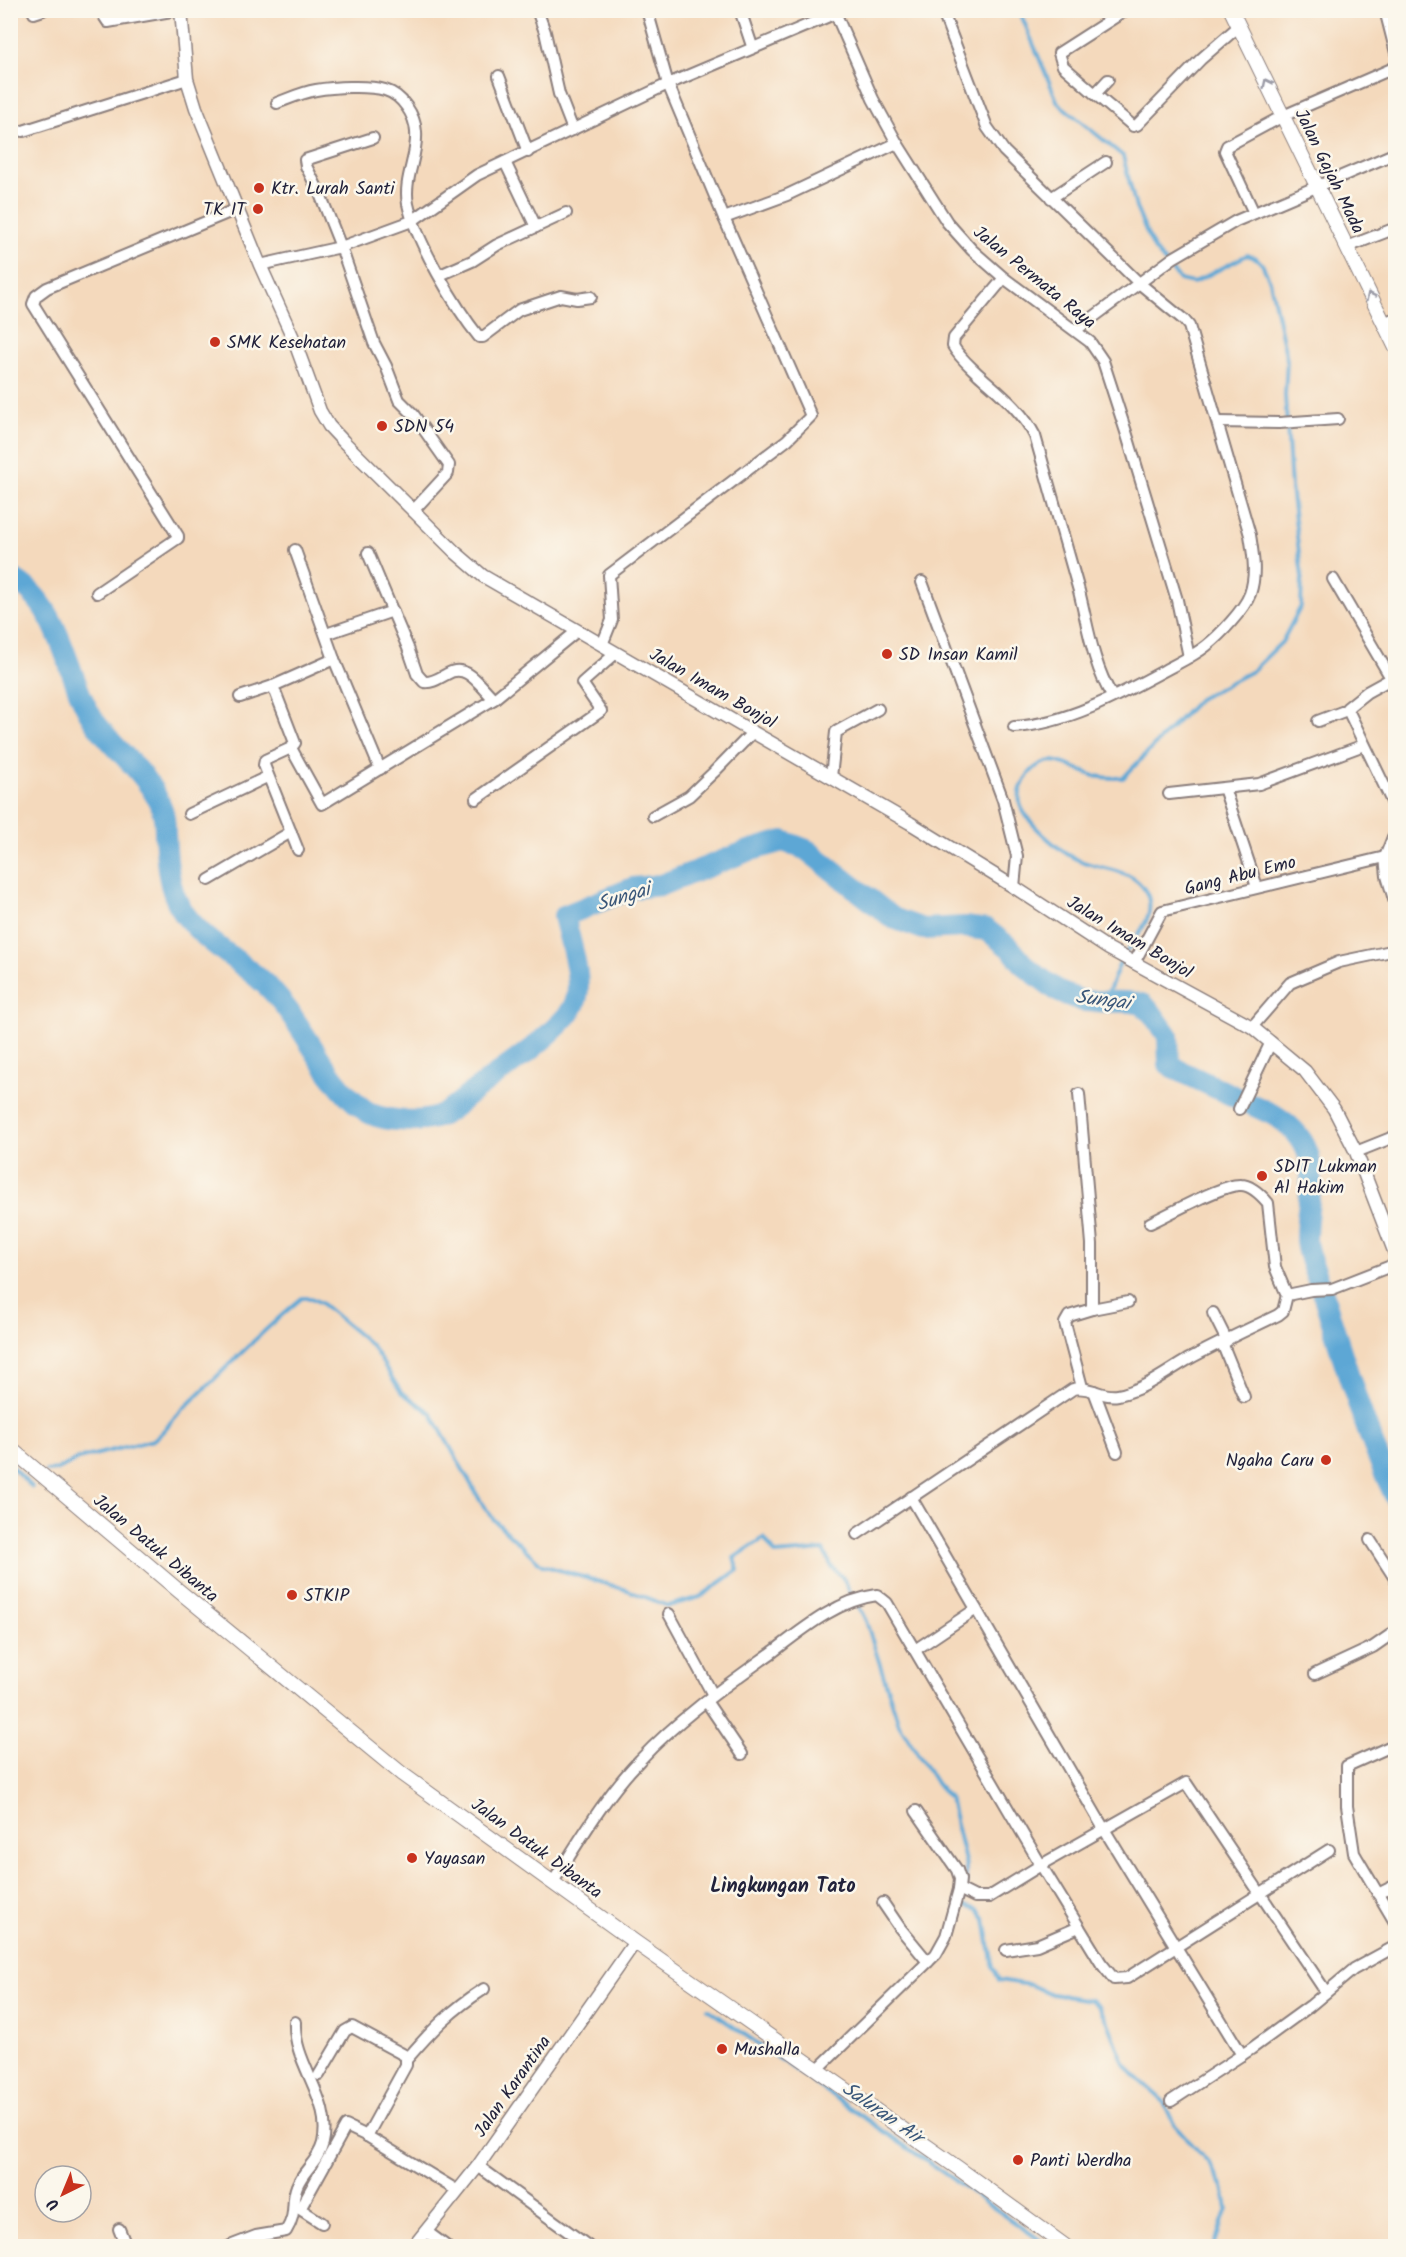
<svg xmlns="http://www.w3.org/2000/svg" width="1406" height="2257" font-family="Kalam,sans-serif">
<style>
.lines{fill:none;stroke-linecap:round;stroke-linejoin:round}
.stream{stroke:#5da7d5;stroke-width:4}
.river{stroke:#5da7d5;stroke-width:22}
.minor-casing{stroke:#8b7e7c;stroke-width:14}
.tertiary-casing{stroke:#8b7e7c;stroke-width:15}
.secondary-casing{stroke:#8b7e7c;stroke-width:16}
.minor{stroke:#fff;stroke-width:10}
.tertiary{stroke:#fff;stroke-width:12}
.secondary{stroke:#fff;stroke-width:14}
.oneway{stroke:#9c9ca7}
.poi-dot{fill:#c8321e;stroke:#fbf7ec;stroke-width:2}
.labels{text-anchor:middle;stroke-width:5;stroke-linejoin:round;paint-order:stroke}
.street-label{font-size:18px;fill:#22223b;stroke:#fbf7ec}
.poi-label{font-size:18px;fill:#22223b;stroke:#fbf7ec;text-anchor:start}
.water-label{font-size:20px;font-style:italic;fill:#3a5779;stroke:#fbf7ec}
.neighbourhood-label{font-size:20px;font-weight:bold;fill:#22223b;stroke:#fbf7ec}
</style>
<rect width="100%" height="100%" fill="#fbf7ec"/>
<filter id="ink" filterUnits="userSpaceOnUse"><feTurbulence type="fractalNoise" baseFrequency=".0167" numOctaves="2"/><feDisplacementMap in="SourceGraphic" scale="12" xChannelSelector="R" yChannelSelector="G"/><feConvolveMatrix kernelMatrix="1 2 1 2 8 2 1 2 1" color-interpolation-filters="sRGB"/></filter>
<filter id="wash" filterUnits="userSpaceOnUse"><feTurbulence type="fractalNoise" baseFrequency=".008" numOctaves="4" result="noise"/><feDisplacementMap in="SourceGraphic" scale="24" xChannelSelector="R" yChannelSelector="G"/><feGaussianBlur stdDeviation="1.35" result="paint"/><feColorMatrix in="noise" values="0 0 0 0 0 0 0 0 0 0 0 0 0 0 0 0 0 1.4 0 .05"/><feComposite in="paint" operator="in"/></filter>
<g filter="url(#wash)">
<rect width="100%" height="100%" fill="#f4d9bc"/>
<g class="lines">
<g class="stream">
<path d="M1019 10 1058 103 1123 156 1136 208 1154 249 1180 280 1193 283 1247 255 1256 258 1262 264 1270 281 1287 360 1285 395 1291 487 1302 577 1301 606 1282 642 1252 671 1199 699 1123 778C1114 778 1104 778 1095 776 1084 773 1063 761 1052 761 1041 762 1032 769 1026 778 1021 786 1018 794 1020 803 1024 821 1059 850 1074 858 1098 871 1132 866 1146 892 1158 914 1137 936 1125 954"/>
<path d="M1105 1001 1121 960"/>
<path d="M10 1465 32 1487"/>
<path d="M46 1471 56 1470 78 1459 153 1440C165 1432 171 1420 182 1410 222 1373 259 1333 302 1298H311L321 1303 372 1346 401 1392 431 1413 481 1502 494 1520 542 1565 627 1590 668 1606 700 1597 738 1570 734 1558 764 1538 776 1554 823 1550 832 1567 843 1578 852 1596"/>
<path d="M858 1605 866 1621 899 1724 936 1783 950 1799 966 1866V1886"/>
<path d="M964 1899 962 1905 978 1910 985 1919 993 1967 999 1980 1030 1985 1052 1994 1091 2000 1099 2007 1107 2020 1124 2063 1133 2074 1163 2101 1174 2124 1209 2163 1223 2187 1227 2208 1214 2246"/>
<path d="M708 2009 1040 2240"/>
</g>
<path class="river" d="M10 577C65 606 64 677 95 722 116 752 149 774 162 809 165 817 165 826 165 834 167 860 167 884 180 907 198 939 244 962 269 988 306 1025 323 1080 366 1111 380 1121 417 1123 434 1118 447 1115 461 1101 471 1093 503 1069 539 1047 566 1017 570 1013 574 1006 576 1000 583 978 569 939 564 916L633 888 661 885 745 852 783 841 807 850 893 918 923 929 965 927 987 930 1010 948 1026 967 1059 992 1083 1001 1129 1002 1142 1004 1151 1012 1168 1036 1169 1064 1178 1070 1276 1116C1329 1150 1306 1189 1306 1239 1306 1254 1320 1285 1325 1300 1346 1367 1366 1435 1396 1498"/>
</g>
</g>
<g filter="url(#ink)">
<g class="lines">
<g class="minor-casing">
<g id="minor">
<path d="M33 10 34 13 43 10"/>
<path d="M100 10 108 22 177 10"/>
<path d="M537 10 545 32 559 94 573 130"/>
<path d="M740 10 752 46"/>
<path d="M834 10 873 99 897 143 947 222 972 250 1004 278 1090 342 1103 361 1127 435 1177 600 1189 657"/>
<path d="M942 10 987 127 1004 151 1139 283 1184 320 1189 326 1250 535C1253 554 1257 574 1250 594 1244 610 1220 635 1206 646 1195 655 1180 662 1167 669 1121 694 1067 724 1014 727"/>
<path d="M1385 10 1396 53"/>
<path d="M499 76 528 152"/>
<path d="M1108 80 1095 94 1063 66 1059 53 1126 10"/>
<path d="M1095 94 1133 126 1137 125 1201 59 1239 26"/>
<path d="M277 103C290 98 303 92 316 90 333 87 368 85 385 90 402 95 415 115 416 132 418 157 403 179 408 204 416 241 455 307 479 337H483L519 310 561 296 577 299 591 297"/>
<path d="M23 131 187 79"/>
<path d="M373 138 305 160 306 166 320 194 341 247 374 343 386 366 399 400 413 414 449 465 448 473 413 511"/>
<path d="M505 162 536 227"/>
<path d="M1051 198 1106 162"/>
<path d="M1254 213 1225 151 1227 146 1283 116 1396 67"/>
<path d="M724 218 787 195 897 143"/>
<path d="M1347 247 1396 228"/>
<path d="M260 265 341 247 412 221 477 175 668 84 841 11"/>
<path d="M440 275 472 261 497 245 566 213"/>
<path d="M1004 278 954 338 953 346C959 357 969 365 978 374 999 393 1022 410 1035 436 1050 488 1065 540 1079 591 1088 627 1093 665 1112 696"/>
<path d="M1383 323 1396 318"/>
<path d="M1076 330 1173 258 1236 221 1396 153"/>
<path d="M1218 422 1279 423 1338 419"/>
<path d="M295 550 334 659 380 769"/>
<path d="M368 553 408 648 417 674 424 682C433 683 439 678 447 674 467 662 480 686 494 699L577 631"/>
<path d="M1333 579 1391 678"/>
<path d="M922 582 1003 800 1017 856 1014 887"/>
<path d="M97 593 178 538V536L33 304 36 296 47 288 237 209"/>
<path d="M326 634 393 611"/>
<path d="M602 645 612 620 609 575 787 440 811 416 724 218 668 84 647 10"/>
<path d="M1396 676 1367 692 1347 708 1396 810"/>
<path d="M273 686 295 743 291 748 265 760 264 765 298 850"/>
<path d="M240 697 273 686 334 659"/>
<path d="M1318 721 1347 710"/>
<path d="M291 748 322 804 494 699"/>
<path d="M831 777 836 732 878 709"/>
<path d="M1224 788 1257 887"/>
<path d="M1169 794 1259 784 1364 745"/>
<path d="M476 799 601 711 582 683 616 653"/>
<path d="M189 814 267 777"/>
<path d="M653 816 689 796 714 772 753 732"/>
<path d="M1396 836 1393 837 1385 857 1387 876 1396 906"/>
<path d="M209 880 291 832"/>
<path d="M1134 963 1162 911 1385 857"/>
<path d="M1252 1027 1290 983 1339 962 1396 950"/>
<path d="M1079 1094 1092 1244V1309L1069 1316 1065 1323 1082 1387"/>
<path d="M1239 1109 1271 1042"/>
<path d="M1356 1152 1396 1136"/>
<path d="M1150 1223C1168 1215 1224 1183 1241 1185 1251 1185 1262 1196 1268 1203L1275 1267 1287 1295"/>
<path d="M1092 1309 1128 1302"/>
<path d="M1213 1313 1227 1341"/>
<path d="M1222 1343 1244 1397"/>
<path d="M1094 1391 1117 1452"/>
<path d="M911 1497 1104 1829 1242 2055"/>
<path d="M857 1534 1073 1389C1089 1385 1102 1398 1118 1395 1143 1390 1165 1373 1187 1360 1216 1344 1247 1330 1278 1315L1283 1311 1287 1295 1311 1290 1332 1289 1396 1264"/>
<path d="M1370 1540 1396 1580"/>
<path d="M669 1614 713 1695"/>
<path d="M915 1650 976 1609"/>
<path d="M1315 1674 1373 1647 1396 1631"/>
<path d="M706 1701 742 1754"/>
<path d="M1396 1744 1347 1766V1806L1354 1853 1396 1924"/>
<path d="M916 1811 957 1870 960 1879 959 1889"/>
<path d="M553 1882C580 1840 605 1796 640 1760 679 1718 727 1685 774 1651 804 1628 838 1600 877 1595L887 1603 1041 1865 1101 1963 1114 1979 1127 1978 1329 1850"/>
<path d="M1378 1894 1396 1885"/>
<path d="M883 1903 900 1928 928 1962"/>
<path d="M1006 1950 1037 1945 1079 1927"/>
<path d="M407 2059C432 2030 451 2010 484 1989"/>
<path d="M818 2069 936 1954 946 1936 959 1889 975 1897H989L1041 1865 1186 1783 1326 1992"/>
<path d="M319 2075 345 2031 352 2027 406 2056V2065L367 2136"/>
<path d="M1171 2101 1251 2049 1310 2006 1354 1969 1396 1946"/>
<path d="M478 2166 588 2246"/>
<path d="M322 2223 300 2209 346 2126 367 2136 458 2191"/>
<path d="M119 2229 126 2246"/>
<path d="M427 2232 446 2246"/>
<path d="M230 2246 256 2236 286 2231C298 2212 290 2203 297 2186 303 2170 318 2162 323 2143 333 2099 293 2065 295 2022"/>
</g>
</g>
<g class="tertiary-casing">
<g id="tertiary">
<path d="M181 10 187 79 196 108 260 265 294 340 320 411 329 426 344 442 455 552 483 576 910 823 1014 887 1109 949 1252 1027 1305 1071 1334 1109 1356 1152 1396 1256"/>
<path d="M414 2246 478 2166 635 1942"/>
</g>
</g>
<g class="secondary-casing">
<g id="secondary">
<path d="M1231 10 1396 348"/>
<path d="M10 1448 179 1591 402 1774 635 1942 958 2168 1065 2246"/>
</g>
</g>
<use href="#minor" class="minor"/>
<use href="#tertiary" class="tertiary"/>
<use href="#secondary" class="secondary"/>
</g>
<defs><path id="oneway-chevron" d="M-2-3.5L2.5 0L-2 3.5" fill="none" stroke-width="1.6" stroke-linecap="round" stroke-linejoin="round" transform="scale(1.5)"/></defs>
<g class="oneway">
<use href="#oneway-chevron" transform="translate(1267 83) rotate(-116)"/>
<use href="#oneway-chevron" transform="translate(1370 296) rotate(-116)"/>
</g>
</g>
<g class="poi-dot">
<circle cx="259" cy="188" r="6"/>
<circle cx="258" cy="209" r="6"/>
<circle cx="215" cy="342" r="6"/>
<circle cx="382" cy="426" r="6"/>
<circle cx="887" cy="654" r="6"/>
<circle cx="1262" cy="1176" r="6"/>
<circle cx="1326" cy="1460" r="6"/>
<circle cx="292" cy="1595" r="6"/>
<circle cx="412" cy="1858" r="6"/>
<circle cx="722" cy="2049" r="6"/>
<circle cx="1018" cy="2160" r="6"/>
</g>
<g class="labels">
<g class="street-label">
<text transform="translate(1330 171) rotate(64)" y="6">Jalan Gajah Mada</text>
<text transform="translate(1035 277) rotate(39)" y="6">Jalan Permata Raya</text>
<text transform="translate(713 688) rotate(30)" y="6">Jalan Imam Bonjol</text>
<text transform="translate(1240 875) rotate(-14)" y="6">Gang Abu Emo</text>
<text transform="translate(1130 937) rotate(31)" y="6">Jalan Imam Bonjol</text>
<text transform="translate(156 1548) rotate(40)" y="6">Jalan Datuk Dibanta</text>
<text transform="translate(537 1848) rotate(36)" y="6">Jalan Datuk Dibanta</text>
<text transform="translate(512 2086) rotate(-55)" y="6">Jalan Karantina</text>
</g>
<g class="poi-label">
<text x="271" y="194">Ktr. Lurah Santi</text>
<text x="246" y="215" text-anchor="end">TK IT</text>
<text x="227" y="348">SMK Kesehatan</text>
<text x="394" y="432">SDN 54</text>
<text x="899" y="660">SD Insan Kamil</text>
<text x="1274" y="1172">SDIT Lukman<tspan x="1274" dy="21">Al Hakim</tspan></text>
<text x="1314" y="1466" text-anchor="end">Ngaha Caru</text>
<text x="304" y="1601">STKIP</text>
<text x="424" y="1864">Yayasan</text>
<text x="734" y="2055">Mushalla</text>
<text x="1030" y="2166">Panti Werdha</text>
</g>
<g class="water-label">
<text transform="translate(623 896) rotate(-17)" y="7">Sungai</text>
<text transform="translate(1103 999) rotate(7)" y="7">Sungai</text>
<text transform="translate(883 2112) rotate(35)" y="7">Saluran Air</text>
</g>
<g class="neighbourhood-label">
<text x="783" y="1892">Lingkungan Tato</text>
</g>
</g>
<rect width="1406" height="2257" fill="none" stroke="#fbf7ec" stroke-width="36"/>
<g transform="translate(63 2194) rotate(223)"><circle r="28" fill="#fbf7ec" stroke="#a4a2a5" stroke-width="1.5"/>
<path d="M0-4.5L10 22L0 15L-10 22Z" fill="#c8321e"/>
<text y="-9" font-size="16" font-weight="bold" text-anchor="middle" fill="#22223b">U</text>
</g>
</svg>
